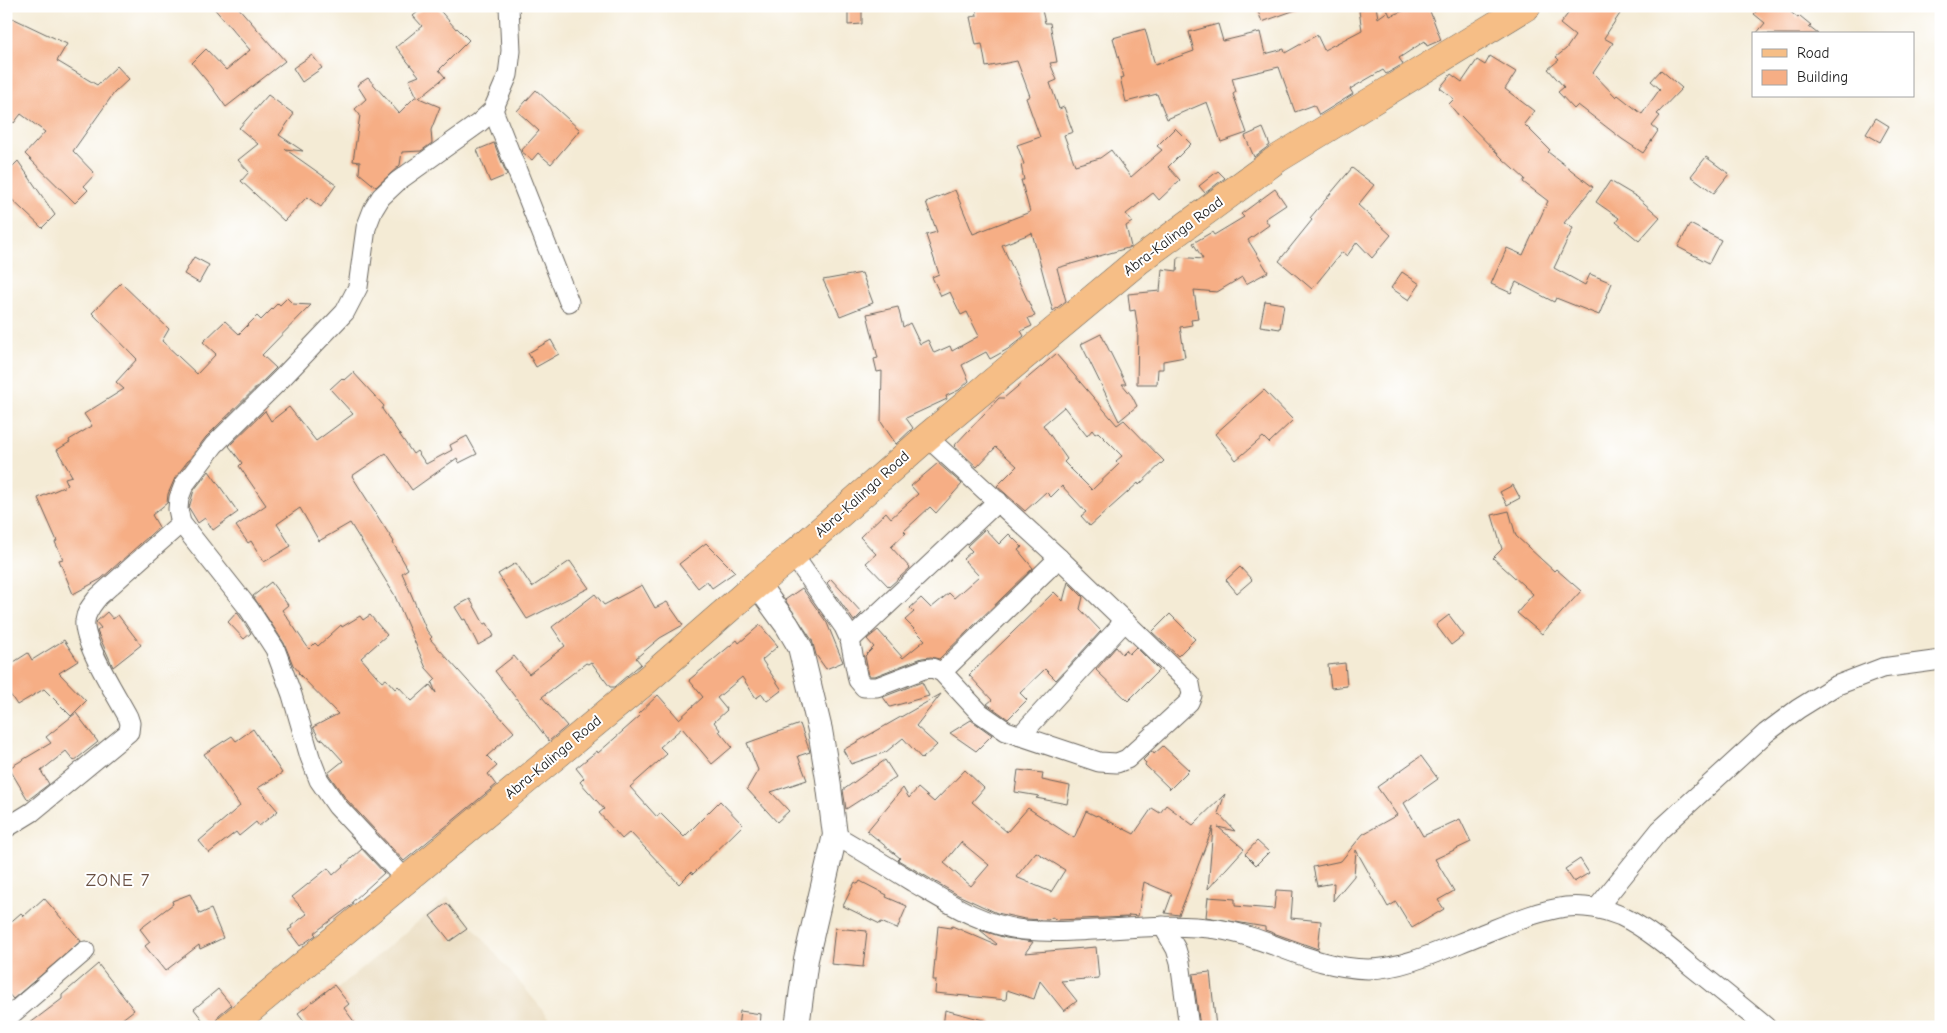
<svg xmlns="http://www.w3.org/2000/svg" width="1947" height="1033" font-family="'Comic Neue',sans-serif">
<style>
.built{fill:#e8d9ba}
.building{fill:#f6ae85;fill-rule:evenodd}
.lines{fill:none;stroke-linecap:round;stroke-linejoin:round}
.minor-casing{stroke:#68645d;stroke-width:21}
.tertiary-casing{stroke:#68645d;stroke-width:26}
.primary-casing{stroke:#68645d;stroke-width:29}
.minor{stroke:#fff;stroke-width:19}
.tertiary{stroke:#fff;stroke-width:24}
.primary{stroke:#f6be86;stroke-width:28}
.labels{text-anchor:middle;stroke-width:4;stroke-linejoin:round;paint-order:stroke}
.street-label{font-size:15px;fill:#1c1c1c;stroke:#fff}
.quarter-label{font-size:18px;letter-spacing:1px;fill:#684f41;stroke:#fff}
</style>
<rect width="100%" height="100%" fill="#fff"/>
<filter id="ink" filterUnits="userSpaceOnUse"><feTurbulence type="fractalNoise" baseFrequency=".02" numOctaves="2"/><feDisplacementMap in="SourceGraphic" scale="10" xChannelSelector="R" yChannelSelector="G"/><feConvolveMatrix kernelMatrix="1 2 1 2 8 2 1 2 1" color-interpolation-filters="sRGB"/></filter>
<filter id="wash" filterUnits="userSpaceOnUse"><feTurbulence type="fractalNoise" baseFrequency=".0096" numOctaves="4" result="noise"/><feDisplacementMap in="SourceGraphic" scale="20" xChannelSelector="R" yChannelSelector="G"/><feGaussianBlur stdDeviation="1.12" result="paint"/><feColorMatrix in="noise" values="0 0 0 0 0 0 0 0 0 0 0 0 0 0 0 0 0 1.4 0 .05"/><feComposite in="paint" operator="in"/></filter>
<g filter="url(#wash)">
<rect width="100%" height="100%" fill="#f4ebd5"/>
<path class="built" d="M448 897 557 1027H307L301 1019Z"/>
<g id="blocks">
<g class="building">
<path d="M212 6H237L285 61 226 107 211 86 192 63 206 49 226 70 250 50Z"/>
<path d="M425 6H436L456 29 457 28 469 40 439 70 445 77 419 98 440 107 431 130 432 143 421 151 402 152 400 165 376 187 359 173 360 162 353 161 360 115 355 109 366 99 357 85 368 78 399 113 415 97H417L409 80 419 76 396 47 422 26 413 16Z"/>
<path d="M848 6H862V24L848 25Z"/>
<path d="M976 6H1041L1045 23H1050L1057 62 1050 63 1057 80 1050 83 1059 109 1064 107 1073 132 1064 135 1075 165 1100 158 1111 150 1131 177 1162 150 1157 146 1175 128 1191 144 1168 167 1180 180 1159 200 1153 193 1126 214 1132 222 1126 226 1131 247 1057 268 1066 301 1053 311 1032 233 1002 245 1035 316 1028 318 1032 326 1021 331 1024 336 1008 349 990 359 986 352 962 365 969 381 959 390 946 396 947 399 906 418 913 428 896 444 881 422 882 371 877 372 874 359 878 358 867 314 898 307 903 327 910 323 920 344 928 340 934 353 950 346 952 351 979 336 967 312 961 315 950 292 941 296 932 277 939 274 926 235 937 232 926 202 955 190 973 234 1030 212 1021 180H1024L1021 165 1024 164 1017 145 1040 137 1026 98 1030 96 1017 61 986 67 982 44 976 45 970 17 977 16Z"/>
<path d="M1256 6H1301V8L1262 22Z"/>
<path d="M1368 6H1376L1378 18 1388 11 1390 16 1415 6H1428L1441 40 1427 46 1425 41 1399 58 1403 64 1386 74 1383 70 1350 89 1353 94 1319 115 1314 105 1295 112 1279 67 1232 78 1236 92 1233 94 1247 133 1221 142 1207 102 1167 119 1157 94 1126 102 1120 78 1124 77 1113 38 1145 29 1155 65 1194 51 1189 32 1218 24 1223 41 1260 32 1265 54 1284 49 1285 53 1317 35 1324 50 1362 30 1359 11Z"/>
<path d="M1574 6H1625L1604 38 1613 43 1593 73 1616 97 1618 95 1642 114 1660 89 1651 81 1661 70 1682 88 1657 114 1660 116 1652 126 1658 131 1643 153 1622 139 1578 105 1574 109 1558 92 1564 87 1548 69 1559 60 1556 57 1566 49 1575 36 1560 24Z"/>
<path d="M1761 6H1783L1798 18 1800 16 1811 25 1809 27 1818 34H1756L1765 23 1754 14Z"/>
<path d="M6 15 67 44 57 61 97 85 117 66 129 79 114 93 73 151 95 174 84 186 88 190 75 203 25 154 45 132 21 114 14 123 6 116Z"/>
<path d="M312 55 322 68 302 82 293 68Z"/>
<path d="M1490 56 1516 72 1505 89 1534 111 1524 124 1550 150 1548 152 1593 187 1564 223 1573 228 1554 268 1585 285 1590 274 1612 283 1599 315 1556 298 1554 302 1516 282 1511 293 1491 284 1507 248 1523 255 1548 201 1523 182 1525 179 1503 159 1460 115 1459 116 1449 104 1454 99 1440 88 1451 74 1462 82 1477 60 1485 65Z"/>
<path d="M536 90 580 130 551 164 538 153 532 160 521 151 539 131 517 111Z"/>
<path d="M268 95 294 114 279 135 303 151 285 149 336 185 321 207 307 197 284 221 241 181 249 172 238 160 258 144 239 128Z"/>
<path d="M1876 118 1889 126 1880 142 1866 134Z"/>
<path d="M1263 128 1270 145 1254 157 1245 136Z"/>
<path d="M494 143 507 175 490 182 477 150Z"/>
<path d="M1706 157 1729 174 1714 193 1691 176Z"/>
<path d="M18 161 55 215 42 228 6 194V173Z"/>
<path d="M1352 168 1374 185 1358 205 1391 235 1372 258 1357 242 1347 256 1342 252 1312 289 1279 261 1312 220 1310 218Z"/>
<path d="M1218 171 1225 178 1205 193 1199 186Z"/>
<path d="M1610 181 1637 197 1660 217 1639 241 1616 222 1619 218 1596 202Z"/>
<path d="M1275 189 1286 205 1265 219 1269 225 1248 240 1268 272 1246 284 1242 277 1217 292 1194 290 1198 319 1191 320 1192 325 1180 327 1185 357 1163 361V369H1158L1157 384H1137L1138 330 1135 310 1130 311 1128 294 1160 291 1162 269 1177 271 1178 257 1203 259 1193 243 1212 232 1214 235 1244 217 1241 214Z"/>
<path d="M1690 224 1721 240 1709 263 1678 247Z"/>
<path d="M194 257 209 265 199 283 184 274Z"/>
<path d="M1402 272 1420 284 1409 300 1391 288Z"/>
<path d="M862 273 873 303 840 316 823 280Z"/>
<path d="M121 283 169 329 162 341 197 374 216 354 203 342 225 321 239 334 257 316 261 320 278 303 280 305 287 298 293 304 311 305 262 355 276 368 206 437 175 478 168 494 167 503 152 515 159 527 101 579 73 594 59 560 63 559 55 542 57 541 38 498 68 485 65 478 72 476 57 450 70 442 69 440 92 426 84 414 124 389 116 382 137 359 92 313Z"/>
<path d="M1265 301 1284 304 1280 329 1260 326Z"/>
<path d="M1101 334 1126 384H1122L1132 396 1137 406 1119 421 1081 344Z"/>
<path d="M551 340 559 354 536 367 528 353Z"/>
<path d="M1056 354 1117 425 1124 420 1164 461 1139 485 1138 483 1090 526 1081 516 1086 512 1062 486 1051 497 1046 492 1025 511 997 486 1017 466 996 447 977 467 954 446 999 398H1004ZM1064 407 1087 436 1092 430 1095 434 1098 432 1122 456 1116 461 1119 464 1092 490 1064 462 1067 459 1043 425Z"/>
<path d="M353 372 384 406 382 409 413 454 417 451 426 464 452 450 450 445 467 436 477 454 459 463 457 458 412 490 386 453 352 476 394 542 393 543 408 569 402 573 427 631 432 637 430 639 514 732 487 756 497 766 488 774 496 785 404 861 346 799 329 775 328 773 343 761 323 739 320 740 313 727 338 714 298 673 299 672 293 665 284 643 253 596 271 582 288 605 282 610 309 649 315 643 318 646 341 625 342 627 360 616 363 620 370 615 387 635 361 658 382 682 386 679 395 689 398 686 412 701 430 685 436 693 432 683 436 679 426 668 394 594 350 523 319 541 300 508 277 524 291 546 264 562 251 541 248 543 236 526 266 505 239 466 242 463 229 446 265 411 271 421 289 407 316 441 353 414 330 389 342 378 344 380Z"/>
<path d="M1264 390 1293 420 1269 443 1263 437 1236 460 1215 434Z"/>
<path d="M938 463 962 484 936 513 930 507 904 531 906 533 891 547 910 568 889 587 866 563 876 554 860 537 886 512 891 518 918 494 911 486Z"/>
<path d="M209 471 238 512 213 530 205 518 198 523 189 508 194 490Z"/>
<path d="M1513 485 1520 498 1507 505 1500 492Z"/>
<path d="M1509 511 1516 536 1554 571 1556 569 1581 591 1542 634 1517 613 1533 594 1493 558 1502 549 1492 515Z"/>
<path d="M985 529 999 544 1009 534 1022 547 1018 550 1033 568 939 659 931 657 922 658 875 676H869L865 656 874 647 867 639 878 630 903 658 925 640 905 620 914 612 910 608 921 598 931 608 949 593 954 598 979 576 963 559 972 551 967 546Z"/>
<path d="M706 543 735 572 712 588 707 581 698 588 679 564Z"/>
<path d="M570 561 589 588 527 619 498 574 516 563 532 587Z"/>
<path d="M1240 567 1252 580 1237 593 1226 580Z"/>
<path d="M831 579 862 613 854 621 827 583Z"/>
<path d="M1068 582 1083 597 1080 609 1101 631 1056 680 1045 669 1020 693 1027 700 1008 719 987 704 992 700 969 675 1054 592 1063 601Z"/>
<path d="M642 585 655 608 667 602 683 625 660 638 636 658 641 664 614 687H610L591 662 588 664 586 663 542 697 567 726 549 741 495 671 514 656 529 674 565 646 552 627 595 594 604 605Z"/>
<path d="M802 588 827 623 843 662 826 669 816 655 812 640 785 600Z"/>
<path d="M470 599 484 624 487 623 494 636 478 645 465 619 463 620 455 607Z"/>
<path d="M107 612 113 619 118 615 141 645 113 667 100 638 97 631 101 628 96 622Z"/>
<path d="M237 612 251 633 244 639 228 622Z"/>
<path d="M1170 614 1195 639 1178 656 1152 632Z"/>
<path d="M1449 615 1464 635 1451 645 1436 625Z"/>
<path d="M760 625 778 646 762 660 782 690 767 701 762 694 756 698 742 677 717 698 727 710 714 722 720 730 719 731 732 747 712 764 682 728 660 747 667 754 630 787 657 817 660 813 684 837 720 801 743 825 693 874 691 872 679 884 630 832 622 839 599 813 604 809 580 782 584 778 576 768 597 751 598 753 640 716 638 714 658 695 679 719 703 697 689 680 737 640 739 643Z"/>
<path d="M64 640 78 661 59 673 86 701 71 716 44 689 17 705 6 688V667L28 653 32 660Z"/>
<path d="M1116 647 1122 654 1126 650 1129 654 1136 647 1159 670 1128 701 1096 670Z"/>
<path d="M1345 663 1347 686 1331 688 1328 665Z"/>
<path d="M922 682 929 696 890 707 883 697Z"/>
<path d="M941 694 916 726 937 745 922 759 903 738 886 752 851 764 843 750Z"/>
<path d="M76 713 98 742 74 761 66 751 41 771 49 784 28 800 9 768 51 743 46 737Z"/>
<path d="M971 720 992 735 976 751 950 733Z"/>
<path d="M800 724 810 752 798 756 807 780 771 792 789 811 777 822 747 789 758 770 747 743Z"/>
<path d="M253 729 282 773 258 788 278 811 259 826 256 822 239 836 236 832 209 853 199 841 240 806 204 754 232 736 236 741Z"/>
<path d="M1163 746 1189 770 1170 789 1145 765 1146 763 1143 760 1152 751 1154 754Z"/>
<path d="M1421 756 1438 779 1404 803 1423 836 1460 819 1471 842 1435 859 1454 891 1438 900 1444 909 1412 928 1396 902 1388 907 1356 850 1354 876 1333 901 1334 883 1317 886 1313 867 1341 861 1363 834 1397 815 1377 787Z"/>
<path d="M885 760 896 777 846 809 843 790Z"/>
<path d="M965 770 984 788 972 802 1007 832 1028 808 1074 838 1086 811 1096 816 1097 815 1134 834 1152 808 1160 813 1166 805 1193 825 1225 794 1218 813 1235 831 1218 827 1244 849 1208 889 1213 827 1179 915 1165 913 1172 894 1144 882 1138 916 1129 915 1128 917 1057 920 1052 917 1048 920 1025 919 997 913 958 895 898 860 900 858 867 831 903 788 909 798 918 788 934 802ZM961 842 989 865 971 886 944 863ZM1036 852 1065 870 1051 892 1016 877Z"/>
<path d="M1018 770 1043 773 1042 780 1070 786 1067 804 1036 798 1039 796 1015 792Z"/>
<path d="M1257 841 1269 852 1256 865 1245 854Z"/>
<path d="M362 849 384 873 352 902 353 904 314 933 316 935 300 946 288 930 292 928 291 926 307 914 292 897 328 868 333 875Z"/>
<path d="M1580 859 1589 873 1574 882 1565 869Z"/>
<path d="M860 881 887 895 886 897 907 906 897 929 881 922 880 924 843 906 855 882 858 884Z"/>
<path d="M1276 890 1293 891 1291 918 1321 921 1318 949 1265 930V927L1206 917 1208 897 1235 899V906L1274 909Z"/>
<path d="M190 894 200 914 211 909 223 938 200 949 199 945 165 971 145 946 150 942 140 929 173 904 172 901Z"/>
<path d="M44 898 81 941 13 999 6 991V926L21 913 24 916Z"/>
<path d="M447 903 467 929 450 941 430 916Z"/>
<path d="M938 926 951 928 952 926 996 945 997 944 980 930 1006 938 1033 942 1025 953 1096 947 1099 978 1061 981 1077 1001 1064 1011 1040 981 1034 999 1007 990 1006 1000 935 993 936 980H933Z"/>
<path d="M835 928 867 931 863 967 831 964Z"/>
<path d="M98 964 134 1010 112 1027H25L62 999V995Z"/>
<path d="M1210 972 1216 1027H1200L1193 974Z"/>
<path d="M334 985 349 1004 344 1008 358 1027H309L298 1013Z"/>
<path d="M218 989 231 1005 219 1015 214 1026 208 1027 194 1009Z"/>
<path d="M945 1010 991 1022 990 1027H943Z"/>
<path d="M740 1011 761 1014 760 1027H738Z"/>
</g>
</g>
</g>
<g filter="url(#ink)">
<use href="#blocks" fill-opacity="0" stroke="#68645d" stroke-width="1"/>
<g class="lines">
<g class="minor-casing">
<g id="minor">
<path d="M493 110 569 302"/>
<path d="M793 555 844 627 850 640 858 680 864 687H877L924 669 932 668 942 672 980 713 1006 731 1099 762 1117 763 1127 759 1189 702 1192 695 1190 684 1059 558 927 437"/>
<path d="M850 640 998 501"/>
<path d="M942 672 1059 558"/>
<path d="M1020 736 1125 621"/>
<path d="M6 828 32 812 129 732 130 723 128 717C117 696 82 642 85 621 86 611 92 605 98 597L181 523"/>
<path d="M835 835C861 850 887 866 913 882 949 903 981 925 1024 930 1088 936 1152 920 1217 929 1270 937 1311 968 1368 969 1404 969 1446 948 1480 935 1508 924 1536 911 1566 907 1584 905 1605 909 1621 916 1646 928 1670 948 1691 966 1716 986 1741 1006 1766 1027"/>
<path d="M406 880 337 806 319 780 310 757 292 695 275 649 249 609 181 523 178 509 179 498 184 485 214 445 282 378 345 312 358 287 366 228 373 210 381 197 398 181 479 123 493 110 508 75 511 51 509 6"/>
<path d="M1597 908 1660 830 1766 733 1798 709 1835 686 1882 668 1941 660"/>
<path d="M1163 926 1176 949 1180 962 1189 1027"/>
<path d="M6 1019 85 951"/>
</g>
</g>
<g class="tertiary-casing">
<path id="tertiary" d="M757 584 787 625 800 647 820 730 828 779 835 835 806 959 797 1027"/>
</g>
<g class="primary-casing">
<path id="primary" d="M229 1027 648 679 757 584 793 555 927 437 1138 261 1277 159 1527 6"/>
</g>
<use href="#minor" class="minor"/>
<use href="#tertiary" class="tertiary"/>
<use href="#primary" class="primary"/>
</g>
</g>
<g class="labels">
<g class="street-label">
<text transform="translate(1173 236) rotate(-37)" y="5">Abra-Kalinga Road</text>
<text transform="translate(862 494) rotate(-42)" y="5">Abra-Kalinga Road</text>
<text transform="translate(553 757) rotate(-40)" y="5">Abra-Kalinga Road</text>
</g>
<g class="quarter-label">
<text x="118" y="886">ZONE 7</text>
</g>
</g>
<rect width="1947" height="1033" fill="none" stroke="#fff" stroke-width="25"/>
<rect x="1752" y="32" width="162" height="65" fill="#ffffff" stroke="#a4a4a4"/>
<rect x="1762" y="49" width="25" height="8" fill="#f6be86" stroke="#a4a4a4"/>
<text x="1797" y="58" font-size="15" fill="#1c1c1c">Road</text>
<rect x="1762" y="70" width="25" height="15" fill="#f6ae85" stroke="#a4a4a4"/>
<text x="1797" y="82" font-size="15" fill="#1c1c1c">Building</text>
</svg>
